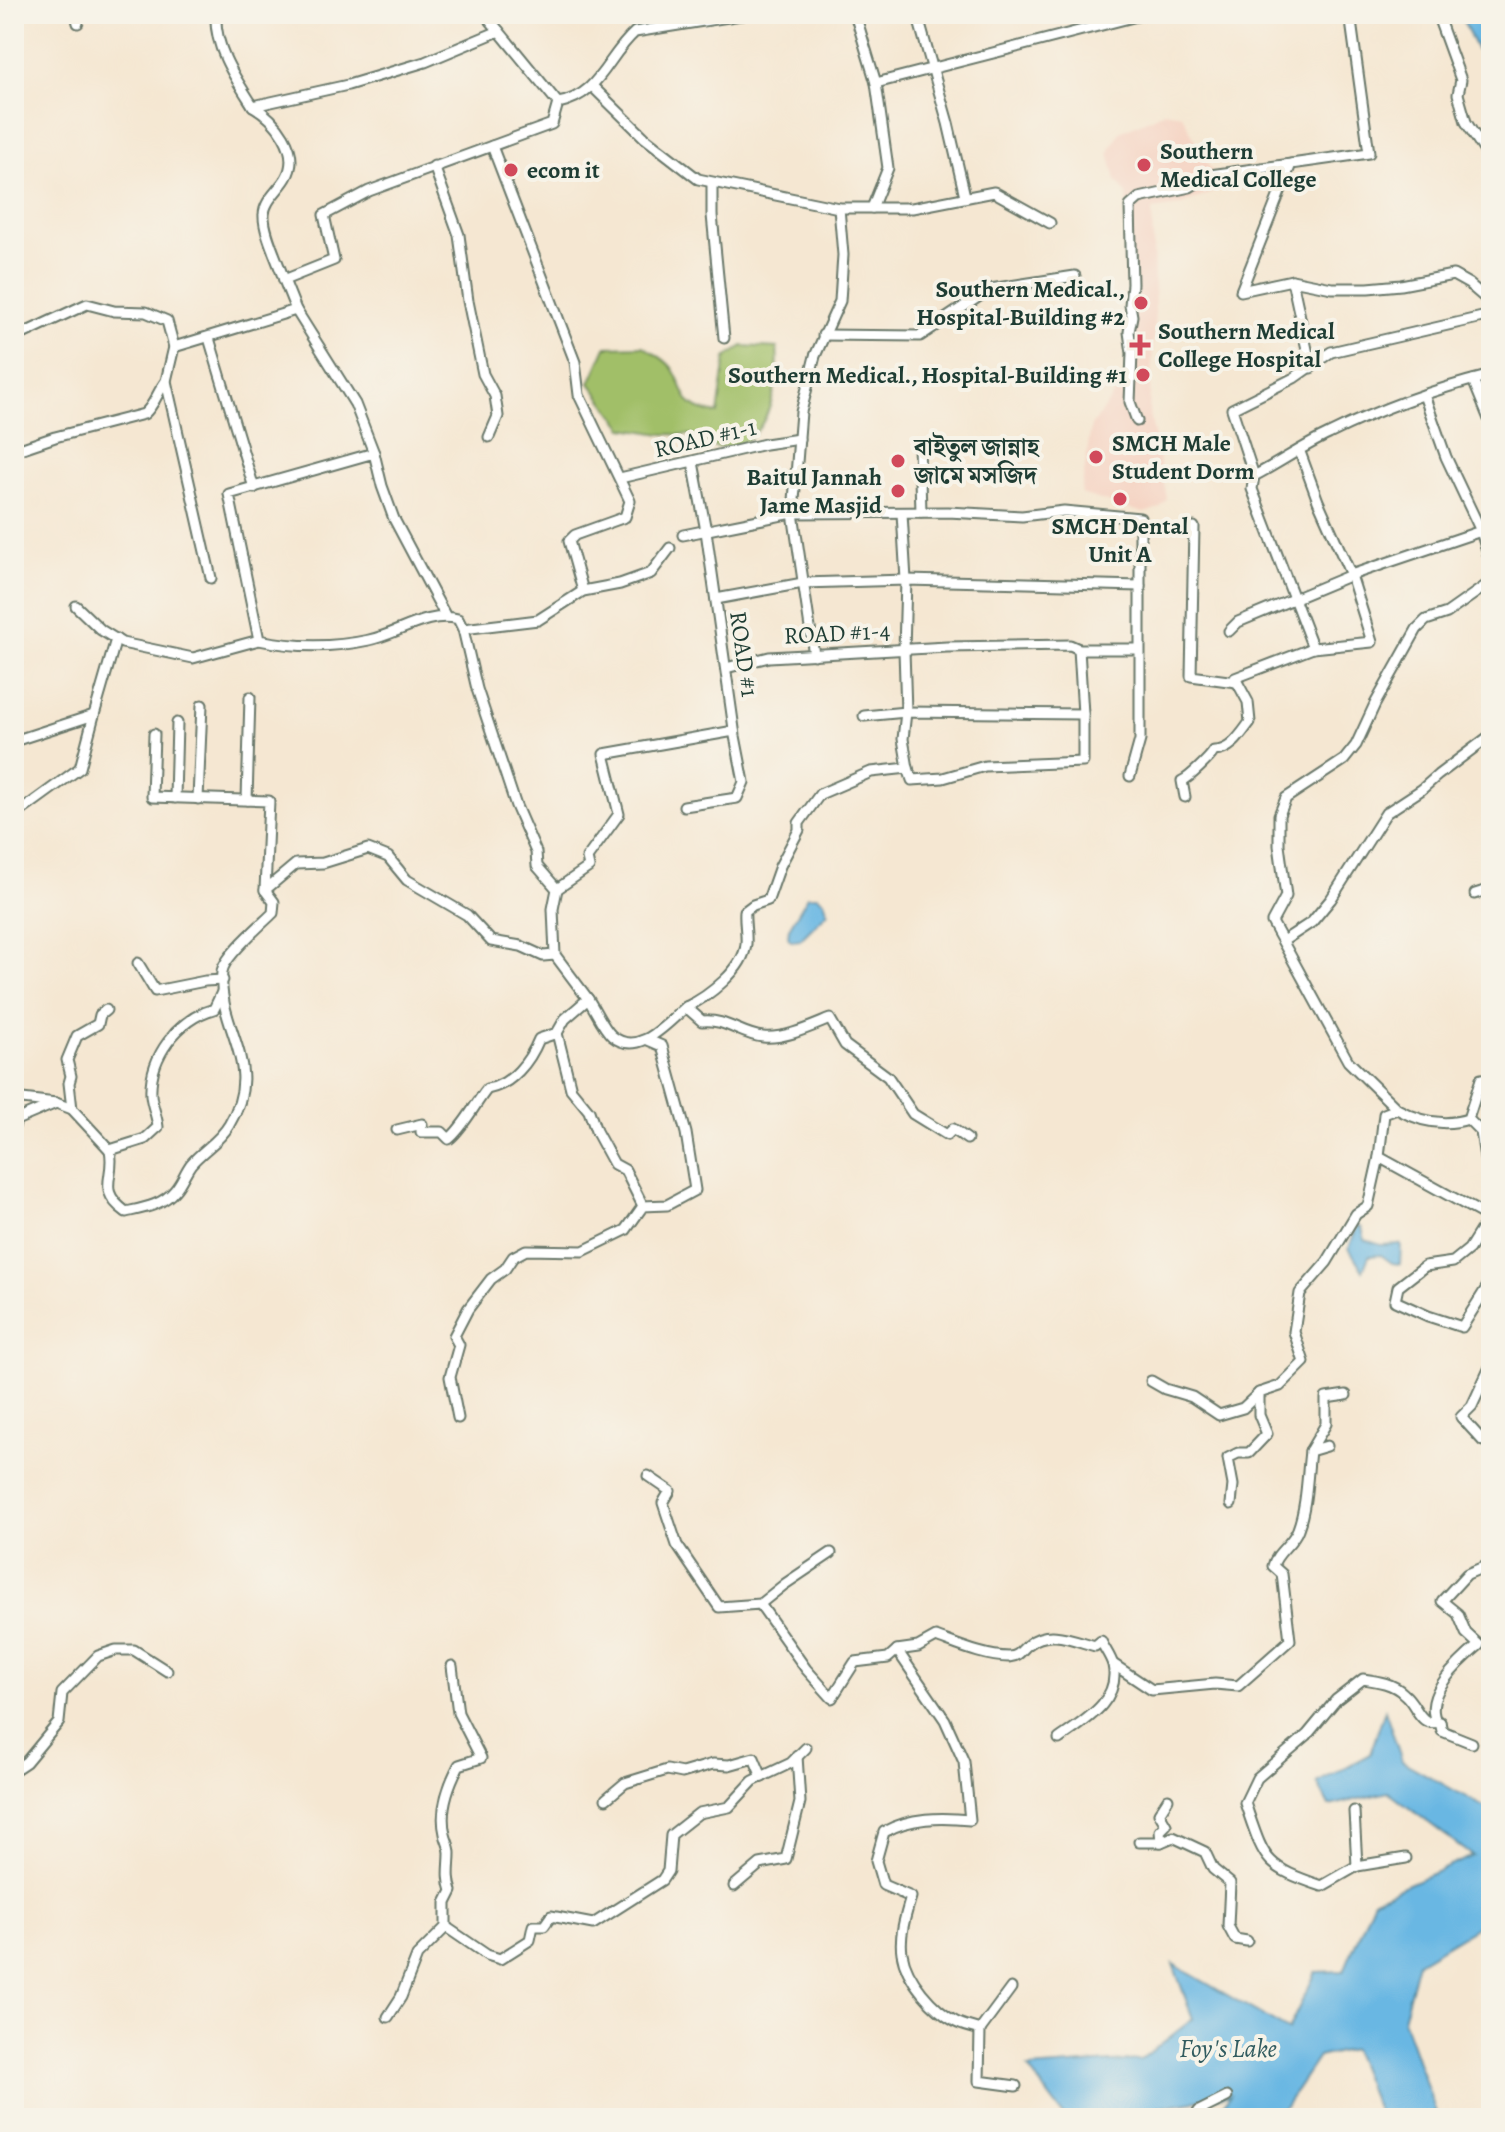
<svg xmlns="http://www.w3.org/2000/svg" width="1505" height="2132" font-family="Alegreya,'Noto Serif Bengali',serif">
<style>
.built{fill:#f5d3c2}
.green{fill:#a1bf67;stroke:#607e4e;stroke-width:2}
.water{fill:#69b7e3;stroke:#447a8c;stroke-width:2}
.lines{fill:none;stroke-linecap:round;stroke-linejoin:round}
.street-casing{stroke:#6a786b;stroke-width:13}
.street{stroke:#fff;stroke-width:9}
.poi-dot{fill:#d1495b;stroke:#f7f3e8;stroke-width:3}
.labels{text-anchor:middle;stroke-width:8;stroke-linejoin:round;paint-order:stroke}
.poi-label{font-size:24px;font-weight:bold;fill:#1f3d34;stroke:#f7f3e8;text-anchor:start}
.street-label{font-size:24px;fill:#1f3d34;stroke:#f7f3e8}
.water-label{font-size:26px;font-style:italic;fill:#325c60;stroke:#f7f3e8}
</style>
<rect width="100%" height="100%" fill="#f7f3e8"/>
<filter id="ink" filterUnits="userSpaceOnUse"><feTurbulence type="fractalNoise" baseFrequency=".0125" numOctaves="2"/><feDisplacementMap in="SourceGraphic" scale="16" xChannelSelector="R" yChannelSelector="G"/><feConvolveMatrix kernelMatrix="1 2 1 2 8 2 1 2 1" color-interpolation-filters="sRGB"/></filter>
<filter id="wash" filterUnits="userSpaceOnUse"><feTurbulence type="fractalNoise" baseFrequency=".006" numOctaves="4" result="noise"/><feDisplacementMap in="SourceGraphic" scale="32" xChannelSelector="R" yChannelSelector="G"/><feGaussianBlur stdDeviation="1.8" result="paint"/><feColorMatrix in="noise" values="0 0 0 0 0 0 0 0 0 0 0 0 0 0 0 0 0 1.4 0 .05"/><feComposite in="paint" operator="in"/></filter>
<g filter="url(#wash)">
<rect width="100%" height="100%" fill="#f5e7d2"/>
<path class="built" d="M1165 112 1182 115 1221 189 1179 206 1152 210 1155 312 1149 410 1167 499 1160 508 1144 513 1081 494 1091 426 1127 377 1130 283 1127 195 1116 180 1109 152 1120 132Z"/>
<path class="green" d="M643 346C653 353 669 361 674 371 689 398 682 408 718 414L726 358 743 346 777 348C780 377 771 429 742 443 735 446 724 447 717 448L693 435 662 434 624 428 590 383 606 347Z"/>
<g class="water">
<path d="M1460 14H1491V47L1477 51Z"/>
<path d="M808 896H818L824 901 828 912 800 940 791 941 788 937 789 928Z"/>
<path d="M1357 1226 1362 1228 1365 1240 1381 1245 1401 1244 1400 1264 1392 1263 1381 1255 1369 1256 1363 1271 1349 1248Z"/>
<path d="M1385 1710 1402 1761 1491 1811V1918L1418 1962 1403 2019 1438 2118H1380L1352 2049 1318 2057 1285 2106 1271 2118H1214L1230 2095 1125 2113 1122 2118H1065L1028 2068 1140 2060 1193 2019 1173 1964 1288 2030 1316 1972 1344 1971 1374 1899 1473 1856 1388 1792 1329 1806 1317 1783 1370 1754Z"/>
</g>
</g>
<g filter="url(#ink)">
<g class="lines">
<g class="street-casing">
<g id="street">
<path d="M76 14 78 23"/>
<path d="M216 14C214 48 236 79 253 106L348 85 425 62 499 31"/>
<path d="M485 14 558 103C600 95 606 58 635 32L747 14"/>
<path d="M855 14 876 83 888 168 872 208"/>
<path d="M917 14 948 123 965 196"/>
<path d="M1350 14 1369 153 1291 164 1241 291 1292 280 1332 288H1368L1401 285 1453 275 1469 284 1491 303"/>
<path d="M1437 14 1461 80 1458 94 1466 122 1491 161"/>
<path d="M876 83 1145 14"/>
<path d="M593 87 645 138 698 179 839 208H912L994 192 1050 223"/>
<path d="M253 106C275 119 302 151 286 178 279 190 264 201 264 215 263 232 279 263 284 280"/>
<path d="M492 146 575 362 579 395 630 501 625 517 575 535 569 541 583 591"/>
<path d="M434 166 459 235 468 301 483 374 495 396 498 416 489 437"/>
<path d="M712 183V215L724 338"/>
<path d="M1292 280 1311 368"/>
<path d="M296 310 355 404 374 453"/>
<path d="M823 335 920 336 990 289 1075 276"/>
<path d="M14 338 87 304 114 311 146 312 167 321 174 347 296 310 284 280 334 260 324 215 369 191 552 124 558 103"/>
<path d="M209 338 254 488"/>
<path d="M174 347 166 381 211 578"/>
<path d="M1473 380 1491 424"/>
<path d="M1424 395 1446 457 1481 531 1491 564"/>
<path d="M1137 421 1130 402 1132 353 1129 332 1132 316 1130 305 1132 284 1130 206 1139 198 1190 187 1210 175 1291 164"/>
<path d="M14 451 55 437 144 414C155 405 157 392 166 381"/>
<path d="M1300 452 1318 501 1351 575 1372 642 1313 648 1252 489 1254 476C1279 463 1303 446 1329 434 1381 408 1435 389 1491 375"/>
<path d="M1254 476 1232 409 1294 378 1331 352 1491 315"/>
<path d="M620 478 765 444 799 439"/>
<path d="M921 512 919 445H932"/>
<path d="M1194 527 1191 676 1236 682"/>
<path d="M683 535 793 513 948 512 1022 516 1064 511 1140 518V740L1130 776"/>
<path d="M716 599 803 583 906 580 1140 586"/>
<path d="M76 606 101 630 122 643 193 658 259 640"/>
<path d="M463 629 538 620 583 591 620 584 651 573 670 548"/>
<path d="M1229 631 1238 622 1351 575 1481 531"/>
<path d="M814 655 793 513 801 412 815 356 840 301 843 255 839 208"/>
<path d="M726 668 769 657 947 647 1070 645 1079 649H1138"/>
<path d="M94 715 116 639"/>
<path d="M864 716 906 712 1083 714 1079 649"/>
<path d="M14 741 94 715 80 768 14 816"/>
<path d="M908 768 912 780 943 778 985 766 1083 762V714"/>
<path d="M1185 797 1182 781C1189 778 1210 758 1214 751 1231 751 1241 734 1250 722L1248 702 1235 678 1313 648"/>
<path d="M175 798 177 723"/>
<path d="M198 799 202 705"/>
<path d="M247 800 250 697"/>
<path d="M684 806 737 798 744 782 735 736 706 531 693 462"/>
<path d="M557 889 589 867 587 858 619 814 604 754 734 731"/>
<path d="M265 890 296 864 323 863 368 849 388 857 407 880 467 915 491 941 521 946 543 956 555 955"/>
<path d="M1475 894 1491 889"/>
<path d="M1283 941 1312 922 1331 899 1386 813 1421 790 1438 775 1491 735"/>
<path d="M138 963 155 991 205 981 223 980"/>
<path d="M588 999C595 1009 603 1028 612 1036 639 1058 667 1023 686 1007L702 1021C725 1018 741 1035 763 1037 785 1039 810 1027 830 1019L845 1045 888 1077 913 1114 947 1135 953 1129 967 1139"/>
<path d="M686 1007C708 997 744 969 746 944 747 933 744 922 745 911L753 905 768 900 780 866 799 830V823L820 794 871 772 908 768 903 739 906 712 904 650 906 580 902 513"/>
<path d="M557 1033 571 1089 589 1111 596 1131 614 1164 625 1170 643 1206"/>
<path d="M14 1098 56 1103"/>
<path d="M72 1109 69 1083 71 1076 67 1060 77 1036 98 1024 100 1015 106 1010"/>
<path d="M1397 1109 1348 1061 1272 922 1286 896 1279 845V815L1286 798 1344 760 1356 745 1375 704 1417 629 1426 620 1447 613 1491 582"/>
<path d="M1468 1119 1481 1132 1486 1164"/>
<path d="M14 1127 16 1120 56 1103 72 1109 110 1150 145 1139 158 1127C157 1116 152 1106 151 1095 149 1057 178 1019 214 1009L222 992"/>
<path d="M397 1130 422 1124 421 1132H442L449 1139C463 1128 475 1104 487 1089 512 1085 530 1061 539 1039L557 1033 565 1019 588 999 555 955 553 909 557 889 537 866 536 852 516 806 477 689 463 629 458 619C428 611 398 634 369 640 332 648 297 648 259 640L229 494 374 453 382 486 394 519 445 615"/>
<path d="M110 1150C116 1178 95 1189 126 1212 144 1208 163 1205 175 1190 182 1182 185 1172 191 1164 203 1150 220 1141 229 1125 266 1064 217 1030 222 972 223 957 262 924 273 913L274 902 265 890 269 801 152 797 154 734"/>
<path d="M1379 1157 1384 1114 1397 1109C1419 1121 1444 1127 1468 1119L1481 1079 1491 1078"/>
<path d="M1491 1214 1469 1249 1453 1262 1425 1266 1398 1287 1395 1301 1428 1316 1462 1327 1491 1281"/>
<path d="M1491 1365 1472 1406 1461 1417 1483 1441 1491 1443"/>
<path d="M1151 1381 1165 1389 1192 1397 1219 1415 1243 1408 1259 1393"/>
<path d="M458 1418 450 1377 459 1345 454 1336 468 1309 491 1279 505 1269 513 1257 526 1250 583 1251 626 1230 643 1206 667 1205 695 1190 686 1133 662 1046 648 1040"/>
<path d="M1310 1451 1326 1424V1398L1346 1395"/>
<path d="M648 1476 670 1491 663 1503 677 1545 719 1607 760 1604 806 1669 832 1698 855 1662 888 1658 897 1650 918 1647 936 1637C958 1645 985 1657 1009 1657 1021 1656 1021 1649 1029 1644 1049 1628 1073 1640 1095 1646L1101 1641C1104 1648 1111 1657 1113 1665 1121 1701 1084 1721 1059 1739"/>
<path d="M1231 1504 1233 1485 1228 1458 1238 1453H1249L1267 1434 1259 1415V1393L1280 1386 1304 1362 1294 1332 1300 1293 1327 1262 1356 1214 1368 1206 1379 1157 1488 1217"/>
<path d="M760 1604 785 1584 831 1553"/>
<path d="M897 1650 945 1720 964 1762 970 1820C941 1817 910 1817 884 1832L876 1861 883 1885 911 1897C906 1914 899 1935 902 1953 906 1979 933 2010 956 2022 963 2026 972 2027 980 2030L1011 1988"/>
<path d="M1113 1664 1152 1690 1215 1684 1238 1686 1290 1640 1282 1574 1273 1566C1276 1552 1293 1544 1298 1529 1307 1505 1307 1475 1310 1451L1327 1446"/>
<path d="M1472 1743 1442 1731 1440 1722 1436 1721C1423 1694 1459 1662 1479 1645L1466 1633 1458 1614 1442 1601 1467 1574 1491 1564"/>
<path d="M14 1770 26 1762 59 1722 62 1693 98 1656 116 1650H134L167 1671"/>
<path d="M606 1799 625 1783 667 1770 682 1773 713 1764 729 1765 754 1758 762 1777"/>
<path d="M1354 1811 1357 1866 1322 1886C1263 1866 1265 1861 1245 1803L1257 1778 1307 1735 1336 1700 1363 1679C1377 1681 1393 1683 1404 1694 1418 1705 1418 1727 1440 1722"/>
<path d="M1139 1842H1161L1160 1831 1166 1825 1159 1813 1168 1799"/>
<path d="M1161 1842 1173 1837 1205 1852 1213 1869 1230 1883 1228 1926 1235 1939 1247 1941"/>
<path d="M1357 1866 1406 1858"/>
<path d="M734 1886 760 1864 786 1859 800 1802 797 1756"/>
<path d="M446 1927 487 1955 500 1959 530 1940 533 1926H544L551 1916 593 1924 662 1880 668 1871 671 1835 699 1813 729 1807 753 1781 791 1763 806 1748"/>
<path d="M388 2017 401 1997 417 1956 446 1927V1903L452 1891C447 1876 450 1867 450 1853 450 1846 446 1840 445 1834 439 1810 448 1786 459 1765L481 1758 458 1713 452 1666"/>
<path d="M980 2030 979 2081 1016 2086"/>
<path d="M1194 2118 1199 2111 1227 2097"/>
</g>
</g>
<use href="#street" class="street"/>
</g>
</g>
<g class="poi-dot">
<circle cx="1144" cy="165" r="8"/>
<circle cx="511" cy="170" r="8"/>
<circle cx="1141" cy="303" r="8"/>
<path d="M1136 333h8v8h8v8h-8v8h-8v-8h-8v-8h8z"/>
<circle cx="1143" cy="375" r="8"/>
<circle cx="1096" cy="457" r="8"/>
<circle cx="898" cy="461" r="8"/>
<circle cx="898" cy="491" r="8"/>
<circle cx="1120" cy="499" r="8"/>
</g>
<g class="labels">
<g class="poi-label">
<text x="1160" y="159">Southern<tspan x="1160" dy="28">Medical College</tspan></text>
<text x="527" y="178">ecom it</text>
<text x="1125" y="297" text-anchor="end">Southern Medical.,<tspan x="1125" dy="28">Hospital-Building #2</tspan></text>
<text x="1158" y="339">Southern Medical<tspan x="1158" dy="28">College Hospital</tspan></text>
<text x="1127" y="383" text-anchor="end">Southern Medical., Hospital-Building #1</text>
<text x="1112" y="451">SMCH Male<tspan x="1112" dy="28">Student Dorm</tspan></text>
<text x="914" y="455">বাইতুল জান্নাহ<tspan x="914" dy="28">জামে মসজিদ</tspan></text>
<text x="882" y="485" text-anchor="end">Baitul Jannah<tspan x="882" dy="28">Jame Masjid</tspan></text>
<text x="1120" y="534" text-anchor="middle">SMCH Dental<tspan x="1120" dy="28">Unit A</tspan></text>
</g>
<g class="street-label">
<text transform="translate(705 438) rotate(-13)" y="8">ROAD #1-1</text>
<text transform="translate(837 633) rotate(-3)" y="8">ROAD #1-4</text>
<text transform="translate(744 654) rotate(82)" y="8">ROAD #1</text>
</g>
<g class="water-label">
<text x="1228" y="2057">Foy's Lake</text>
</g>
</g>
<rect width="1505" height="2132" fill="none" stroke="#f7f3e8" stroke-width="48"/>
</svg>
